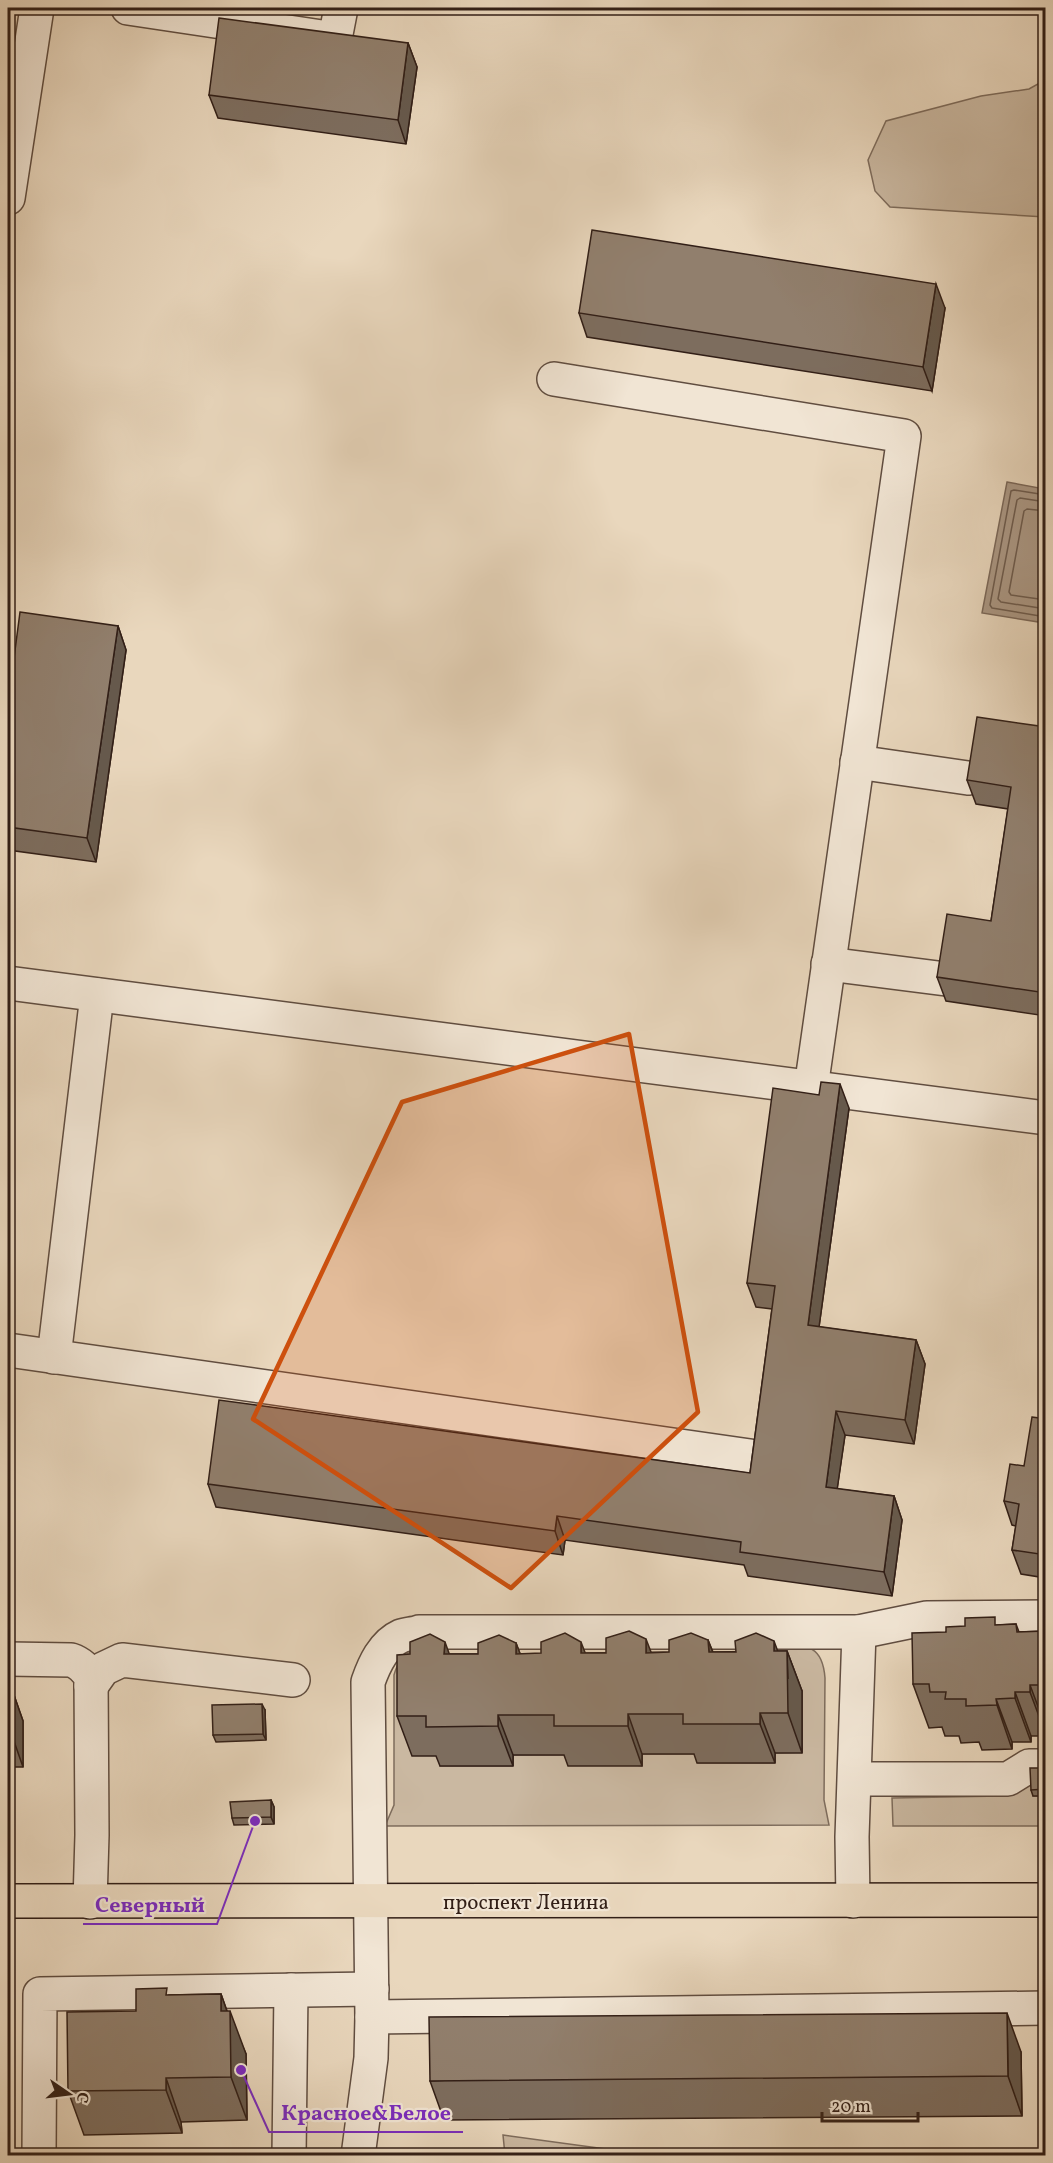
<svg xmlns="http://www.w3.org/2000/svg" width="1053" height="2163" font-family="Vollkorn,serif">
<style>
.green{fill:#cab8a1;stroke:#7e6c5c;stroke-width:1.5}
.water{fill:#ab9885;stroke:#7b6859;stroke-width:1.5}
.lines{fill:none;stroke-linecap:round;stroke-linejoin:round}
.shore{stroke:#6e5c4e;stroke-width:1.5}
.minor-casing{stroke:#604d40;stroke-width:36}
.major-casing{stroke:#321f17;stroke-width:36}
.minor{stroke:#f1e5d4;stroke-width:33}
.major{stroke:#e9d7bd;stroke-width:33}
.wall{fill:#7d6d5e;stroke:#321f17;stroke-width:1.5}
.shaded-wall{fill:#66594c;stroke:#321f17;stroke-width:1.5}
.building{fill:#917f6d;stroke:#321f17;stroke-width:1.5}
.marked{fill:#cd500e;fill-opacity:0.2;stroke:#cd500e;stroke-width:4.5;stroke-linejoin:round}
.labels{text-anchor:middle;stroke-width:4.5;stroke-linejoin:round;paint-order:stroke}
.street-label{font-size:21px;fill:#321f17;stroke:#f1e5d4}
.leader{fill:none;stroke:#7b2cbf;stroke-width:2}
.callout-dot{fill:#7b2cbf;stroke:#f1e5d4;stroke-width:2}
.callout-label{font-size:22px;text-anchor:middle;font-weight:bold;fill:#7b2cbf;stroke:#f1e5d4;stroke-width:4.5;stroke-linejoin:round;paint-order:stroke}
</style>
<rect width="100%" height="100%" fill="#e9d7bd"/>
<filter id="stains"><feTurbulence type="fractalNoise" baseFrequency=".00333" numOctaves="4"/><feColorMatrix values="0 0 0 0 .2 0 0 0 0 .09 0 0 0 0 .02 0 0 0 .5 -.17"/></filter>
<radialGradient id="worn" r=".72"><stop offset=".6" stop-color="#630" stop-opacity="0"/><stop offset="1" stop-color="#630" stop-opacity=".3"/></radialGradient>
<g class="green">
<path d="M1045 80V217L890 207 875 191 868 160 886 121 981 96 1029 89Z"/>
<path d="M769 1646C801 1647 822 1639 825 1678L824 1800 829 1825 385 1826 394 1805V1675C397 1664 402 1655 413 1651L440 1756V1766H512L513 1755H568L642 1766V1754H697L698 1763H774L775 1753 802 1752V1691Z"/>
<path d="M1033 1775V1796H1045V1826H893L892 1798 1001 1796Z"/>
<path d="M503 2135 650 2155H505Z"/>
</g>
<path class="water" d="M1007 482 1045 489V623L982 613Z"/>
<g class="lines">
<g class="shore">
<path d="M1046 495 1014 490 1011 491 990 605 992 608 1046 617"/>
<path d="M1046 502 1020 498 1017 500 998 599 1001 602 1046 609"/>
<path d="M1046 511 1027 509 1024 511 1009 592 1011 595 1046 600"/>
</g>
<g class="minor-casing">
<g id="minor">
<path d="M128 8 335 39 341 8"/>
<path d="M8 198 37 8"/>
<path d="M554 379 904 436 811 1088"/>
<path d="M857 762 968 778"/>
<path d="M828 964 946 979"/>
<path d="M8 983 1046 1118"/>
<path d="M8 1350 750 1456"/>
<path d="M54 1357 97 995"/>
<path d="M859 1632 927 1618 1046 1617"/>
<path d="M8 1659 71 1660C80 1663 85 1668 91 1677L92 1835 90 1902"/>
<path d="M91 1686 103 1669 122 1660 293 1680"/>
<path d="M855 1779H1008L1029 1766H1046"/>
<path d="M372 2017 1046 2008"/>
<path d="M39 2156 40 1994 372 1989"/>
<path d="M289 2156 291 1990"/>
<path d="M358 2156 371 2058 372 2017 368 1682C374 1665 383 1644 401 1636 406 1634 414 1634 419 1632H859L852 1837 853 1901"/>
</g>
</g>
<g class="major-casing">
<path id="major" d="M8 1901 1046 1900"/>
</g>
<use href="#minor" class="minor"/>
<use href="#major" class="major"/>
</g>
<g class="wall">
<path d="M408 43 417 67 406 144 218 118 209 95Z"/>
<path d="M945 308 932 391 587 337 579 313Z"/>
<path d="M118 626 126 650 96 862 8 850V704Z"/>
<path d="M1046 727V1016L946 1001 937 977 991 921 1008 809 976 804 967 780Z"/>
<path d="M849 1108 819 1327 916 1340 925 1364 914 1444 845 1435 837 1489 894 1496 902 1520 892 1596 748 1576 744 1565 565 1540 563 1555 216 1507 208 1484 750 1473 772 1309 756 1307 747 1283Z"/>
<path d="M1046 1419V1578L1021 1574 1012 1550 1016 1526 1012 1525 1004 1501 1024 1466Z"/>
<path d="M1016 1624 1019 1632 1046 1631V1736H1031V1742H1012V1749L982 1750 979 1742 961 1743 959 1736H945L942 1727 929 1728 913 1684 946 1632 998 1625Z"/>
<path d="M708 1640 713 1652 787 1651 802 1691V1753H775V1763H697L694 1754H642V1766H568L564 1755H513V1766H440L436 1756H412L397 1716 449 1654H478L516 1643 520 1654 669 1652Z"/>
<path d="M8 1678 23 1721V1767H10V1777H8Z"/>
<path d="M265 1710 266 1740 216 1742 213 1735Z"/>
<path d="M1046 1768V1796H1033L1031 1790Z"/>
<path d="M271 1800 274 1807V1824L234 1825 232 1818Z"/>
<path d="M221 1994 227 2011 246 2054 247 2120 181 2122 182 2133 84 2135 68 2091 136 2011 169 1995Z"/>
<path d="M1021 2052 1022 2116 444 2120 430 2081Z"/>
</g>
<g class="shaded-wall">
<path d="M408 43 417 67 406 144 398 120Z"/>
<path d="M936 284 945 308 932 391 923 367Z"/>
<path d="M118 626 126 650 96 862 87 838Z"/>
<path d="M840 1084 849 1108 816 1349 808 1325Z"/>
<path d="M916 1340 925 1364 914 1444 905 1420Z"/>
<path d="M836 1411 845 1435 834 1511 826 1487Z"/>
<path d="M894 1496 902 1520 892 1596 884 1572Z"/>
<path d="M557 1516 565 1540 563 1555 555 1531Z"/>
<path d="M646 1639 661 1678 646 1653Z"/>
<path d="M708 1640 723 1679 709 1652Z"/>
<path d="M774 1641 788 1679 787 1651 802 1691V1753L788 1713 774 1651Z"/>
<path d="M445 1642 459 1681 444 1654Z"/>
<path d="M581 1642 596 1681 581 1653Z"/>
<path d="M516 1643 531 1682 516 1654Z"/>
<path d="M8 1678 23 1721V1767L8 1724Z"/>
<path d="M1030 1685 1046 1728V1735L1030 1692Z"/>
<path d="M1015 1692 1031 1736V1742L1015 1698Z"/>
<path d="M996 1699 1012 1742V1749L997 1705Z"/>
<path d="M262 1704 265 1710 266 1740 263 1734Z"/>
<path d="M760 1713 775 1753V1763L760 1724Z"/>
<path d="M628 1714 642 1754V1766L628 1726Z"/>
<path d="M498 1715 513 1755V1766L498 1726Z"/>
<path d="M8 1760 10 1767V1777L8 1770Z"/>
<path d="M271 1800 274 1807V1824L271 1817Z"/>
<path d="M221 1994 230 2020V2011L246 2054 247 2120 231 2077 221 2011Z"/>
<path d="M1007 2013 1021 2052 1022 2116 1008 2076Z"/>
<path d="M8 2017 9 2022V2101L8 2097Z"/>
<path d="M166 2078 181 2122 182 2133 166 2090Z"/>
</g>
<g class="building">
<path d="M219 18 408 43 398 120 209 95Z"/>
<path d="M592 230 936 284 923 367 579 313Z"/>
<path d="M20 612 118 626 87 838 8 827V704Z"/>
<path d="M977 717 1046 727V993L937 977 947 914 991 921 1011 787 967 780Z"/>
<path d="M821 1082 840 1084 808 1325 916 1340 905 1420 836 1411 826 1487 894 1496 884 1572 740 1552 741 1542 557 1516 555 1531 208 1484 219 1400 750 1473 775 1286 747 1283 773 1088 819 1095Z"/>
<path d="M1032 1417 1046 1419V1555L1012 1550 1019 1504 1004 1501 1010 1464 1024 1466Z"/>
<path d="M995 1617V1625L1016 1624 1017 1632 1046 1631V1685H1030V1692H1015V1698L996 1699 997 1705 966 1706V1699H945L946 1692H930L929 1684H913L912 1633 946 1632V1627L965 1626V1618Z"/>
<path d="M629 1631 646 1639V1653L669 1652V1640L691 1633 708 1640 709 1652H736L735 1641 756 1633 774 1641V1651H787L788 1713H760V1724H683V1714H628V1726H554V1715H498V1726L426 1727V1716H397V1655L410 1654V1642L430 1634 445 1642 444 1654H478V1643L499 1635 516 1643V1654L541 1653V1642L565 1633 581 1642V1653H606V1638Z"/>
<path d="M262 1704 263 1734 213 1735 212 1705Z"/>
<path d="M1030 1768H1046V1789L1031 1790Z"/>
<path d="M271 1800V1817L232 1818 230 1802Z"/>
<path d="M167 1988 166 1995 221 1994V2011H230L231 2077 166 2078V2090L68 2091 67 2012 136 2011V1989Z"/>
<path d="M1007 2013 1008 2076 430 2081 429 2017Z"/>
</g>
<path class="marked" d="M629 1034 698 1412 511 1588 253 1419 402 1102Z"/>
<g class="labels">
<g class="street-label">
<text x="526" y="1909">проспект Ленина</text>
</g>
</g>
<path class="leader" d="M255 1821L217 1924H83M241 2070L269 2132H463"/>
<g class="callout-dot">
<circle cx="255" cy="1821" r="6"/>
<circle cx="241" cy="2070" r="6"/>
</g>
<g class="callout-label">
<text x="150" y="1912">Северный</text>
<text x="366" y="2120">Красное&amp;Белое</text>
</g>
<rect width="1053" height="2163" fill="none" stroke="#e9d7bd" stroke-width="30"/>
<rect x="9" y="9" width="1035" height="2145" fill="none" stroke="#321f17" stroke-width="3"/>
<rect x="15" y="15" width="1023" height="2133" fill="none" stroke="#321f17" stroke-width="1.5"/>
<g transform="translate(69 2094) rotate(104)" stroke="#f1e5d4" stroke-width="4.5" paint-order="stroke">
<path d="M0-4.5L10 22L0 15L-10 22Z" fill="#321f17"/>
<text y="-9" font-size="16" font-weight="bold" text-anchor="middle" fill="#321f17">С</text>
</g>
<path d="M822 2112v9h96v-9" fill="none" stroke="#321f17" stroke-width="3"/>
<text x="831" y="2112" font-size="18" fill="#321f17" stroke="#f1e5d4" stroke-width="4.5" paint-order="stroke">20 m</text>
<rect width="100%" height="100%" filter="url(#stains)"/>
<rect width="100%" height="100%" fill="url(#worn)"/>
</svg>
